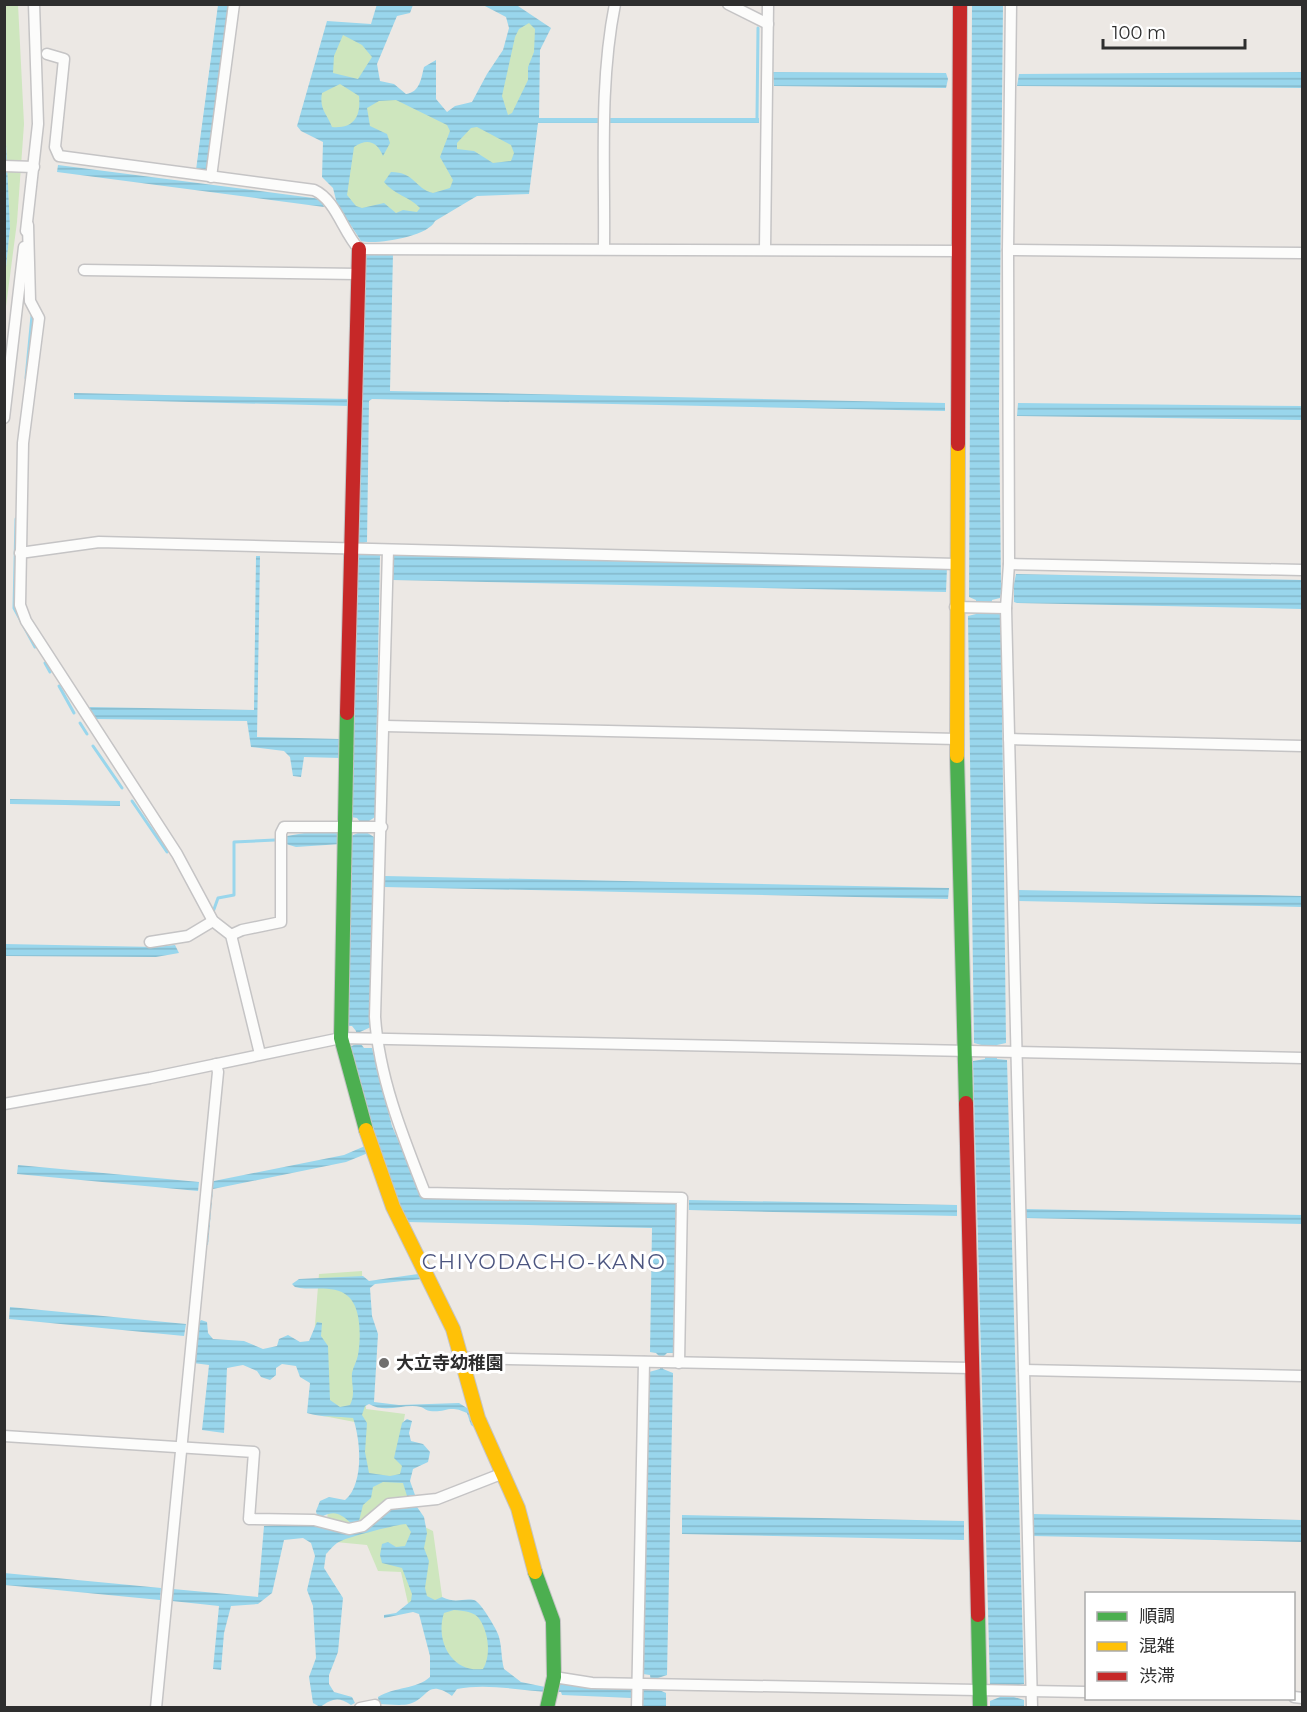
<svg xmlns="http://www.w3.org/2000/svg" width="1307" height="1712" font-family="Montserrat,'Noto Sans JP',sans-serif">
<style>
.green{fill:#cee6be}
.water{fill:url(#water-rules);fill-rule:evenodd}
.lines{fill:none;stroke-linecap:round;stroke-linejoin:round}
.stream{stroke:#99d6ec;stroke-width:3}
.street-casing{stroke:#c5c4c5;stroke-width:13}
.fast-casing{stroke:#c5c4c5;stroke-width:16}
.slow-casing{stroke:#c5c4c5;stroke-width:16}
.jam-casing{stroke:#c5c4c5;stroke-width:16}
.street{stroke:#fcfcfb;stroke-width:10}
.fast{stroke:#4caf50;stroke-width:14}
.slow{stroke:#ffc107;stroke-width:14}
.jam{stroke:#c62828;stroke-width:14}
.poi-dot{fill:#706f6e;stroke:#fff;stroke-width:2}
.labels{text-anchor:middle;stroke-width:6;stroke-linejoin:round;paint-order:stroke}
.poi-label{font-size:18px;font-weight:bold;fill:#2e2e2e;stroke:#fff;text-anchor:start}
.quarter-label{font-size:21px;letter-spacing:1.5px;fill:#4d5680;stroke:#fff}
</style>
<defs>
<pattern id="water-rules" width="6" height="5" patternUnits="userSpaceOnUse" patternTransform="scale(1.5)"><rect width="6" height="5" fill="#99d6ec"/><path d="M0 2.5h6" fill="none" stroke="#84b8cb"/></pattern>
</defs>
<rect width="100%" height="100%" fill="#ece8e4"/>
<g class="green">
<path d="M18 4 24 124 17 222 5 314V277L10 228 4 101V5Z"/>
<path d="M516 13 542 27 522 183 478 179 414 225 367 228 341 198 335 137 304 122 333 31H383L368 82 454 121 487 113Z"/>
<path d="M362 1271 366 1409 405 1414 397 1457 409 1465 410 1520 433 1531 443 1603 482 1612 502 1683 436 1684 423 1609 409 1608 401 1572 378 1571 367 1545 325 1541 329 1500 359 1505 365 1424 308 1413 319 1274Z"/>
</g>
<g class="water">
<path d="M377 4 413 5 410 13 397 16 377 64 380 81 394 84 406 94C420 92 421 79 424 67L436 60V99L447 112 455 106 472 102 487 74 503 50 509 28 506 17 483 5 515 4 551 28 540 50 539 118H759V123H538L529 194 477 196 435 221C428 237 375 245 361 241L337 204 333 188 322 177 323 142 301 131 297 126 327 21 371 24ZM529 23 535 29 534 52 528 67V80L512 113 508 115 502 96 515 37 519 29ZM343 35 362 45 372 57 358 79 333 73 334 56ZM340 84 359 96C361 115 355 129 332 127 327 114 319 109 322 93ZM396 100 447 125 450 131 440 157 453 180 450 188 433 193C415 189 415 172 391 172L384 182C394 195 409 196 420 208L417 212 403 210 396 213 384 203 362 208 356 206 347 195 354 147C367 138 377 141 383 156L390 143 387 134 370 126 367 108 379 101ZM477 127 511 145 514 153 511 161 493 163 474 151 457 149V143L471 128Z"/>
<path d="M218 5H228L206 171 196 170Z"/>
<path d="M972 5H1003L999 409 1001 583 1014 584 1016 574 1302 580V609L1017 603 1014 602V589L1002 588 1000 598 992 600 991 614H1001L1006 1043 997 1045V1059L1007 1060 1024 1684 1014 1686V1697L1024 1700V1707H990V1701L1000 1697V1687L990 1684 973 1061 985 1059V1046L974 1043 968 616 976 614V600L969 597Z"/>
<path d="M773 72 946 73 948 79 946 88 774 86Z"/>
<path d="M1302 72V88L1017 86 1019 74Z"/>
<path d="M4 101 10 228 5 277H4Z"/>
<path d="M58 165 321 199 324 207 57 172Z"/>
<path d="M365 253H393L390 391 945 403V411L372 399 369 401 367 542 363 543V554L380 555 375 817 366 823V832L374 837 371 1027 360 1032 361 1044 364 1048H372L392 1126 423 1198 676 1204 673 1353H667L663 1357V1369L673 1373 667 1675 658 1678 657 1689 666 1693V1707H643V1689H652L650 1675 643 1674 649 1372 660 1369V1357L656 1353 650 1352 652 1228 407 1222 376 1146 347 1048 356 1044V1031L352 1026H345L351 836 360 832V822L357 818 351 817 357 557 360 553 357 541Z"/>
<path d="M74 393 350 399 349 406 74 399Z"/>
<path d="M1018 403 1302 406V420L1017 416Z"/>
<path d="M393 555 947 567 946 592 393 580Z"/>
<path d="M256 556H260L257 737 340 739V758L304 757 301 777 293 776 290 757 284 751 251 747 247 721 94 719 89 707 254 710Z"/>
<path d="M10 799 120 801V806L10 804Z"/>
<path d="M316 831H340L341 844 296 847 286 844 287 836Z"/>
<path d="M385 876 949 888 948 899 385 887Z"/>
<path d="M1018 890 1302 896V907L1018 901Z"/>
<path d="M5 944 156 947 175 945 179 953 156 957 5 956Z"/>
<path d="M365 1146 368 1153 346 1162 213 1189 208 1245 204 1244 209 1182 344 1155Z"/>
<path d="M18 1165 199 1182 198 1191 17 1174Z"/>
<path d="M689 1200 957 1205V1216L689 1210Z"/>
<path d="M1026 1209 1302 1215V1224L1025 1218Z"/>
<path d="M418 1274 422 1279 375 1284 370 1288 372 1316 378 1334 374 1402 399 1405 459 1403 470 1410 478 1430 471 1425 467 1413C449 1404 446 1413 430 1411 427 1411 424 1408 421 1407 404 1403 386 1414 369 1404L365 1406 362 1415 367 1423 365 1452 369 1473 390 1476 400 1474 402 1466 394 1458 402 1423 407 1419 412 1421 409 1433 411 1441 423 1444 430 1452 428 1462 413 1469 410 1481 415 1495 407 1496 403 1483 383 1482 373 1487 371 1498 363 1505 359 1521 351 1523C341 1514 335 1510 323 1516L320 1525 357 1533 367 1529 388 1509 415 1504 424 1517 427 1533 424 1548 429 1561 425 1588 427 1596 435 1600 442 1597C457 1604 461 1598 474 1600 480 1601 498 1631 499 1637 502 1648 501 1658 504 1669L521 1682 545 1687 558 1683 632 1689V1698L562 1695 561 1692C526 1693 492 1682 457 1689L452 1696C426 1678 429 1699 409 1704 400 1706 388 1704 379 1704L378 1697C394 1687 417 1689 430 1677V1656L419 1614 413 1612 384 1618V1615L396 1613 411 1601 412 1594 402 1568 382 1563 380 1555 382 1544 388 1542 396 1547 405 1546 411 1532 406 1524C399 1524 348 1537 341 1541 335 1543 330 1550 326 1554L324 1568 343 1598 338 1652 329 1675V1684L334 1692 352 1697 355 1703 351 1705C338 1696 332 1699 320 1707L313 1703 309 1677 316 1658 313 1606 307 1590 315 1556 311 1543 303 1538 284 1540 272 1593 258 1604 231 1606 224 1633 221 1670 213 1669 219 1606 172 1601 173 1589 258 1597 264 1526 298 1524 317 1516 316 1511 320 1501 329 1497 345 1500C364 1484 361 1441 353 1418 337 1416 322 1418 307 1413L310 1383 300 1377 296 1366 282 1364 276 1368V1375L270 1380 261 1377 257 1371 243 1365 227 1368 224 1433 202 1430 209 1365 193 1363 196 1326 201 1320 207 1322 208 1333 213 1339 244 1341 263 1349 277 1346 279 1339 288 1335 300 1342 309 1341 317 1322 322 1323 321 1336 328 1346 330 1400 340 1407 350 1405C356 1393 351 1385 352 1373 353 1367 357 1361 358 1355 361 1338 362 1304 345 1294 331 1285 311 1291 295 1287L292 1284 299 1279 363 1276 369 1281ZM454 1610C463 1611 475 1611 480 1620 489 1634 491 1656 483 1669 451 1673 435 1640 444 1613Z"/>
<path d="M10 1307 186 1324 184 1336 9 1319Z"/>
<path d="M1032 1514 1302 1520V1542L1032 1536Z"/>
<path d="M682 1515 964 1521V1540L682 1534Z"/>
<path d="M4 1573 161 1588 160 1600 5 1585Z"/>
</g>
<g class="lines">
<g class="stream">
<path d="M757 118 758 28"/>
<path d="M26 378 32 316"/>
<path d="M16 519 14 608 35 647"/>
<path d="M45 663 50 672"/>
<path d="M59 686 74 713"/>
<path d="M80 723 87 734"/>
<path d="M93 746 122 788"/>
<path d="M132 801 167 852"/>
<path d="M213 912 218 898 234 895V842L275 840"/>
</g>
<g class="street-casing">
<g id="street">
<path d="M728 4 768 24"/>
<path d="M47 54 64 59 55 147 59 156 314 190C336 200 343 232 359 249L959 251"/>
<path d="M4 166 34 167"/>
<path d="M211 177 234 4"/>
<path d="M28 225 30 301 39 318 23 443 20 605 26 621 177 854 213 921 231 935 260 1054"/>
<path d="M26 231 38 124 34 4"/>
<path d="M604 248C605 168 599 84 615 4"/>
<path d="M765 249 768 4"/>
<path d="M1008 250 1302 253"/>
<path d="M84 270 358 274"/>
<path d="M4 418 24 247"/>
<path d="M388 550 375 1017C379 1078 403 1137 425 1193L682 1198 679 1363"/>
<path d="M20 553 99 542 956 564"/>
<path d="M1009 564 1302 570"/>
<path d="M955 607 1006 608 1009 564 1008 250 1011 4"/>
<path d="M1006 608 1032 1708"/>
<path d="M385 726 957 739"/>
<path d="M1009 739 1302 746"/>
<path d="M231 935 242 930 281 922V833L284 827H382"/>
<path d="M150 942 188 936 213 921"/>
<path d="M4 1104 150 1078 341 1038 1302 1058"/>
<path d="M462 1358 971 1368"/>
<path d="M1024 1370 1302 1376"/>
<path d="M4 1436 254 1452 249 1519 314 1520 349 1529 363 1526 389 1504 437 1499 501 1474"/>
<path d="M554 1677 592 1683 1086 1692"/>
<path d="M1294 1697 1302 1698"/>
<path d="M156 1708 218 1072 216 1064"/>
<path d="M360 1708 375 1705V1708"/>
<path d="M637 1708 644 1362"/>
</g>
</g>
<g class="fast-casing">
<g id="fast">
<path d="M347 713 341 1038 366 1130"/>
<path d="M957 756 966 1103"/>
<path d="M535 1572 553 1621 554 1677 547 1708"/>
<path d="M978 1615 980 1708"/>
</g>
</g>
<g class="slow-casing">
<g id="slow">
<path d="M957 756 958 444"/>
<path d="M366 1130 393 1207 453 1329 478 1418 518 1508 535 1572"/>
</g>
</g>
<g class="jam-casing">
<g id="jam">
<path d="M958 444 960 4"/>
<path d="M347 713 359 249"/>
<path d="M966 1103 978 1615"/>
</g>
</g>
<use href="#street" class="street"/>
<use href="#fast" class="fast"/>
<use href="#slow" class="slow"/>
<use href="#jam" class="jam"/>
</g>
<circle class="poi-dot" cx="384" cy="1363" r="6"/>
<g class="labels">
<g class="poi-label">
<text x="396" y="1369">大立寺幼稚園</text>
</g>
<g class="quarter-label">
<text x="544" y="1269">CHIYODACHO-KANO</text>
</g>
</g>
<rect width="1307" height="1712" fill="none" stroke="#2e2e2e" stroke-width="12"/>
<rect x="1085" y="1592" width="210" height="108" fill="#ffffff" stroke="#ababab" stroke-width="1.5"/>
<rect x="1097" y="1612" width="30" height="9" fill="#4caf50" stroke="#ababab" stroke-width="1.5"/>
<text x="1139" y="1622" font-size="18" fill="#2e2e2e">順調</text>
<rect x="1097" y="1642" width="30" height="9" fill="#ffc107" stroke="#ababab" stroke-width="1.5"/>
<text x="1139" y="1652" font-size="18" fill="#2e2e2e">混雑</text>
<rect x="1097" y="1672" width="30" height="9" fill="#c62828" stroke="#ababab" stroke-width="1.5"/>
<text x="1139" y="1682" font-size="18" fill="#2e2e2e">渋滞</text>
<path d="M1103 39v9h142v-9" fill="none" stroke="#2e2e2e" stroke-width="3"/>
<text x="1112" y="39" font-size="18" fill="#2e2e2e" stroke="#ffffff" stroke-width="4.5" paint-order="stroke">100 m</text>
</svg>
